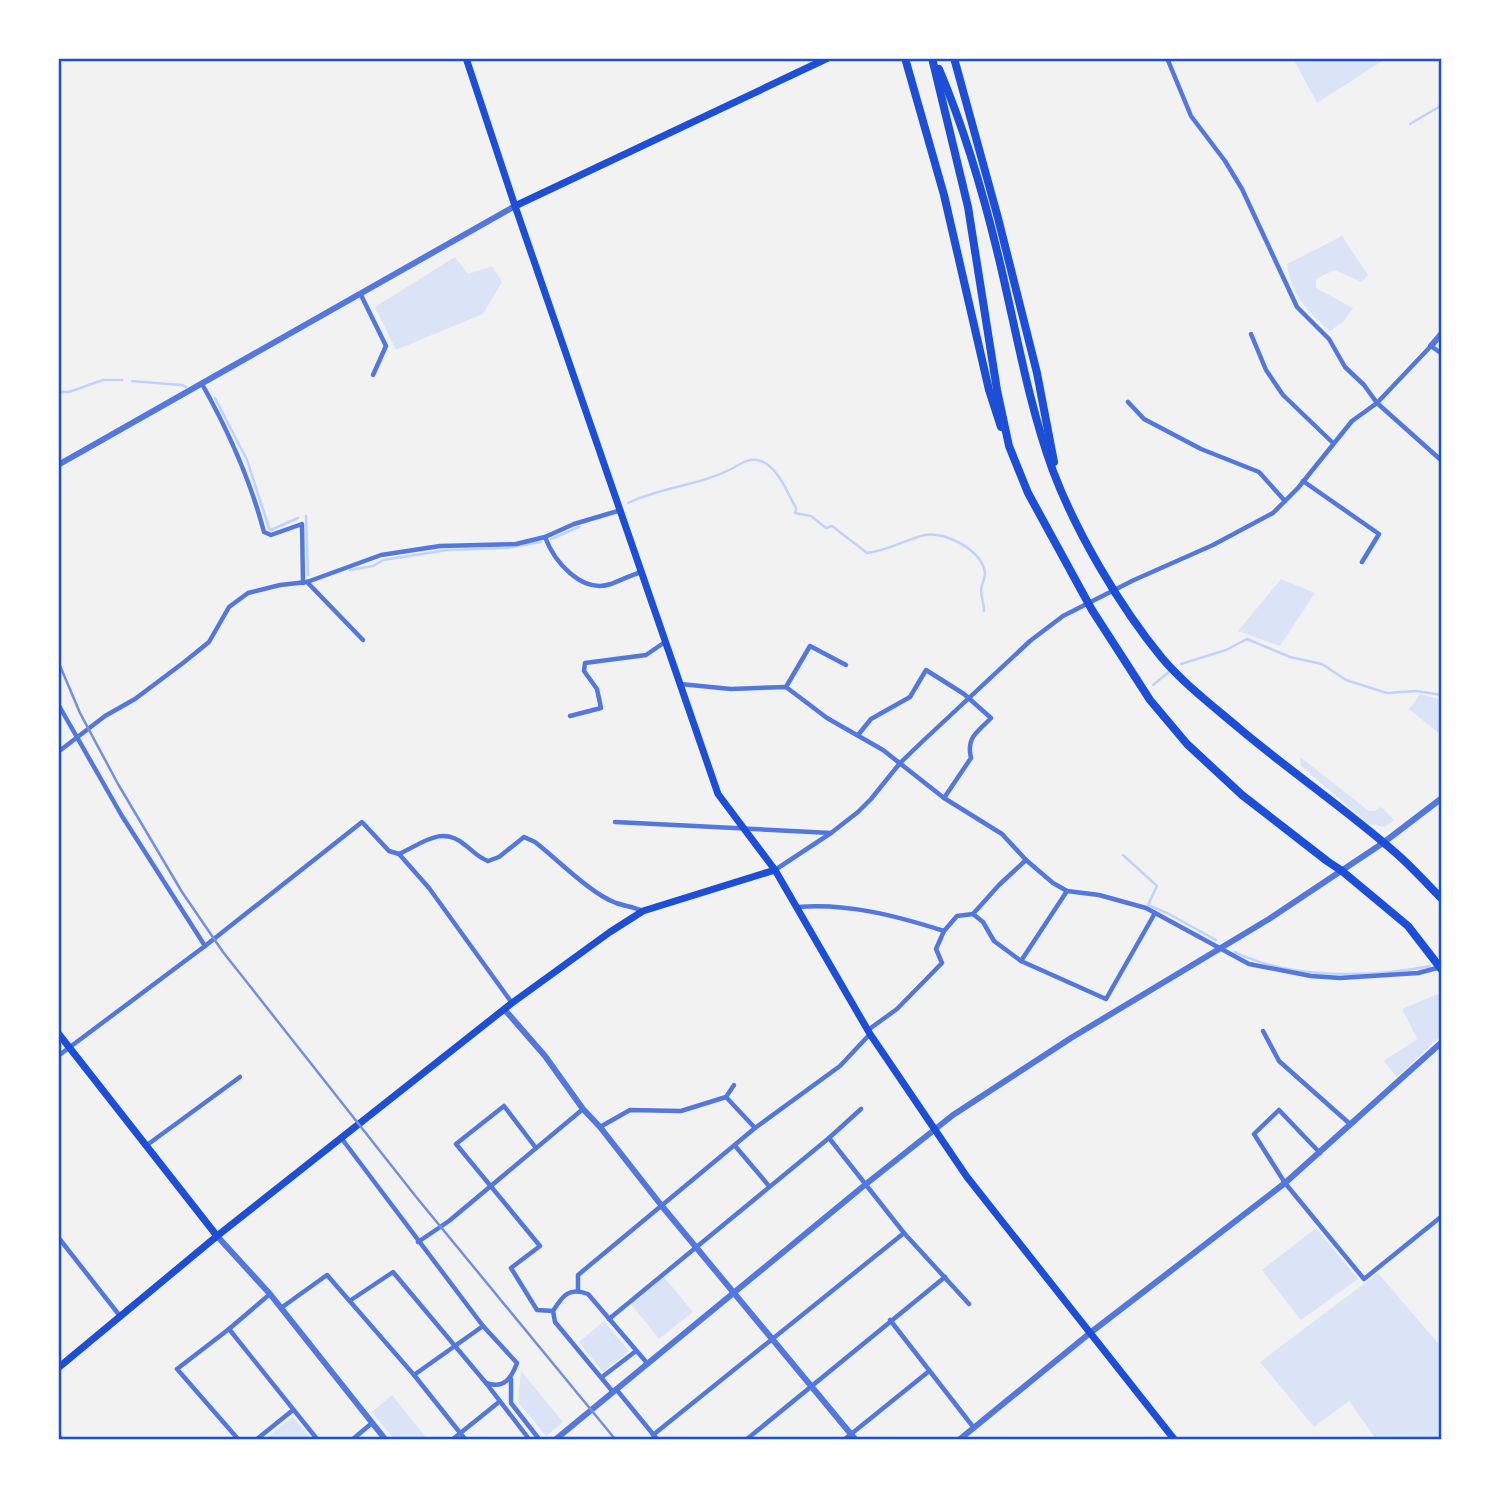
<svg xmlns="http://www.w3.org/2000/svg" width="1500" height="1497" font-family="Cabin,sans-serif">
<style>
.green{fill:#dbe4f7}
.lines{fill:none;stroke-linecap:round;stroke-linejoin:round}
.stream{stroke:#bfd3fe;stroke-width:2.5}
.minor{stroke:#5277de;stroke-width:4.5}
.tertiary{stroke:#5277de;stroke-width:6}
.secondary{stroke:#1d4ed8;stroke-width:7}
.primary{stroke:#1d4ed8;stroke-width:7}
.trunk{stroke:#1d4ed8;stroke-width:8}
.rail{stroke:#7290e2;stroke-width:2.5}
.neatline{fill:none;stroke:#1d4ed8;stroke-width:2.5}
</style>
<rect width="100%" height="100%" fill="#f2f2f2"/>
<g class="green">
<path d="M1293 58H1387L1317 103Z"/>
<path d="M1342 236 1368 275 1362 282 1334 270 1316 279V288L1353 308 1343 322 1330 331C1306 309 1292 297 1287 264Z"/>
<path d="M455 257 468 274 492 266 502 282 483 314 396 350 375 307Z"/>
<path d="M1281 579 1315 593 1280 646 1238 631Z"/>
<path d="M1420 694 1442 700V736L1409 709Z"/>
<path d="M1300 757 1369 811H1375L1381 807 1394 820 1385 827 1369 824 1301 766Z"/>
<path d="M1442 992V1035L1397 1077 1384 1061 1417 1039 1402 1009Z"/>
<path d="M1316 1228 1358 1279 1301 1320 1262 1270Z"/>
<path d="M1378 1273 1442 1348V1439H1376L1349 1401 1314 1427 1260 1362Z"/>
<path d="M664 1277 693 1312 659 1339 631 1304Z"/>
<path d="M604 1321 629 1351 603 1372 579 1342Z"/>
<path d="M521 1371 563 1422 546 1436 518 1402Z"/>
<path d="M392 1395 427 1439H394L372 1412Z"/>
<path d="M293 1417 311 1439H265Z"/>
</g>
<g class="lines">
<g class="stream">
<path d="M1410 124 1442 105"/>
<path d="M132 381 181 385 186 387"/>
<path d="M58 392H69L103 380H122"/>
<path d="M215 398 247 460 269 528 271 530 298 518"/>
<path d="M628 503C660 487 698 486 731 469 741 464 748 457 761 461 779 468 787 493 796 508L795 513 811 516 826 528 832 526 867 553C890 550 904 540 925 535 945 531 982 550 985 573 985 578 982 584 981 589 981 596 984 604 984 611"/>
<path d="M306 516 308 575"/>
<path d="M551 539 579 527"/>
<path d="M350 570 373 566 383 560 447 550 507 548 541 542"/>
<path d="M1181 664 1226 650 1247 639 1290 657 1322 664 1346 680 1387 693 1416 691 1442 695"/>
<path d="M1153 685 1170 671"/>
<path d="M1123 855 1157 886 1148 905 1167 913 1216 940"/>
<path d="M1235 952C1289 979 1372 978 1430 966"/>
</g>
<g class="minor">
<path d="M1167 58 1191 116 1225 161 1242 189 1297 307 1329 339 1345 367 1364 385 1377 403 1442 461"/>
<path d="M1441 58 1442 60"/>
<path d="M361 295 386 346 373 375"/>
<path d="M1251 334 1266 370 1283 395 1333 443"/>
<path d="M202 384C229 432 250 479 264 532L271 535 302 524 303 583"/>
<path d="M1128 402 1144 419 1201 449 1259 472 1285 501"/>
<path d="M1303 481 1379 534 1362 562"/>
<path d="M545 537C554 561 581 594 611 584 621 580 631 575 642 572"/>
<path d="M307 582 363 640"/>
<path d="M680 684 731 689 786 687 827 718 883 750 944 798 1002 834 1026 860 1053 883 1067 891 1099 895 1146 908 1249 964 1311 976 1340 978 1418 973 1441 967"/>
<path d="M786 687 810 646 846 665"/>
<path d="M58 704 122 816 205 946"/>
<path d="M570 716 601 708 597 689 584 671 585 663 646 655 665 642"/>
<path d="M858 735 871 719 910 697 926 670 964 694 991 718C977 733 966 737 971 758L944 798"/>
<path d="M58 752 105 716 135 699 183 663 209 642 229 607 248 593 280 585 307 582 381 555 440 546 516 544 545 537 574 524 621 510"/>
<path d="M615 822 831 833"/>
<path d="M399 854C423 843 442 825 465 845 473 851 479 858 488 861L499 857 524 837 535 842C557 859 591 894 616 903 625 906 634 907 643 911"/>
<path d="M775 870 831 833 858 812 871 799 900 763 924 740 1030 641 1063 616 1134 580 1213 545 1273 513 1298 488 1352 421 1377 403 1431 346 1442 354"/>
<path d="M1067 891 1021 961 1106 999 1155 913"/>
<path d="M798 907C848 903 897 916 944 931L957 916 973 914 999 885 1026 860"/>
<path d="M973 914 983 922 994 941 1021 961"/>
<path d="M868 1030 897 1009 942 963 936 949 944 931"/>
<path d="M1263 1031 1279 1061 1350 1124"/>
<path d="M58 1056 205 946 362 822 389 851 399 854 429 888 512 1003"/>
<path d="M726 1097 734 1085"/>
<path d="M600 1127 630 1110 681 1111 726 1097 755 1128"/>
<path d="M829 1138 904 1233 969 1304"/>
<path d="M342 1139 483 1326 517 1363C511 1379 504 1389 486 1383"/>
<path d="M147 1145 240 1077"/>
<path d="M736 1147 769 1186"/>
<path d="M536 1148 504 1106 456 1144 540 1246 511 1268 537 1310 553 1311"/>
<path d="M1320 1153 1279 1110 1254 1134 1285 1183 1364 1279 1442 1216"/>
<path d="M58 1237 120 1316"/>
<path d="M418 1242 449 1221 583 1109"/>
<path d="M578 1290V1275L755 1128 840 1066 870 1034"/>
<path d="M351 1300 393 1272 486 1383 529 1439"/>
<path d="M281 1308 327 1275 414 1375 465 1439"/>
<path d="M609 1319 829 1138 861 1109"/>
<path d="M890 1320 974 1428"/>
<path d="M229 1329 317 1439"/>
<path d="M414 1375 483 1326"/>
<path d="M602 1377 636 1351"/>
<path d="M511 1379V1403L539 1439"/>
<path d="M616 1389 657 1439"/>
<path d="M613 1392 555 1322 553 1311C563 1295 569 1287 588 1294L647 1363"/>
<path d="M653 1435 904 1233"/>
<path d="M238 1439 177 1369 229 1329 270 1294"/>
<path d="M257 1439 293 1410"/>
<path d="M353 1439 372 1423"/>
<path d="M453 1439 499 1402"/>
<path d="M747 1439 945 1277"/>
<path d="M845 1439 928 1372"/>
</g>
<g class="tertiary">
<path d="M1431 346 1442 333"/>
<path d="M58 465 515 206"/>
<path d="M505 1010 545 1056 583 1109 600 1127 661 1205 855 1439"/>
<path d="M217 1236 270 1294 385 1439"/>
<path d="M556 1439 866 1184 953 1115 1071 1038 1269 919 1383 843 1442 798"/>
<path d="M960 1439 1090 1333 1285 1183 1442 1042"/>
</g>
<g class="secondary">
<path d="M466 58 515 206 718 794 775 870 870 1034 967 1177 1174 1439"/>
<path d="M515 206 828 58"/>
<path d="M58 1368 217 1236 512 1003 610 932 643 911 775 870"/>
</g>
<g class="primary">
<path d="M58 1033 217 1236"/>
<path d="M58 1437 59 1439"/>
</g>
<g class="trunk">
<path d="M905 58 944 195 989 390 1001 427"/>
<path d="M932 58 968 207 997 390 1009 446 1028 493 1092 610 1150 700 1187 744 1242 795 1327 861 1342 871 1408 926 1442 970"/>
<path d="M954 58 998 218 1037 373 1054 462"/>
<path d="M939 69C967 135 987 206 1003 276 1018 341 1030 408 1053 471 1076 532 1120 607 1162 658 1184 684 1213 706 1240 729 1291 772 1347 810 1397 854 1413 868 1427 884 1442 899"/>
</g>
<path class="rail" d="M58 661 80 713 118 784 182 892 223 952 417 1198 615 1439"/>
</g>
<rect width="1500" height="1497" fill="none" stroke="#ffffff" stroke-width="119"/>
<rect x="60" y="60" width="1380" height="1378" class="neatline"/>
</svg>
